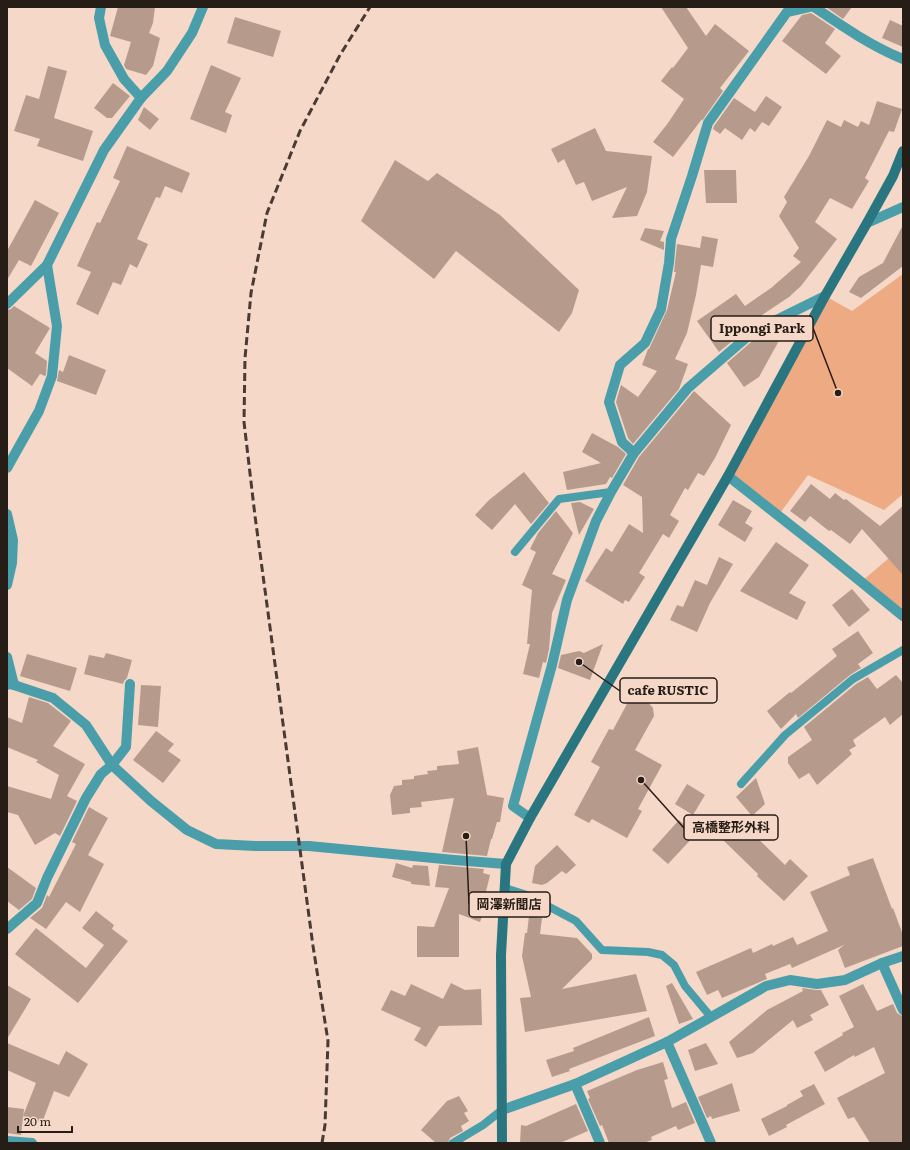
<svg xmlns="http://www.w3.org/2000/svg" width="910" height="1150" font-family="Literata,'Noto Sans JP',serif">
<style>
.green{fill:#eeaa83}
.building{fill:#b69b8c}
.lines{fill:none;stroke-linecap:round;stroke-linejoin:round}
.lane{stroke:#4a9eaa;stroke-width:8}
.street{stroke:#4a9eaa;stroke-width:10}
.secondary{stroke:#297680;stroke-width:10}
.rail{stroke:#483b33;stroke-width:3;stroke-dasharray:8 4;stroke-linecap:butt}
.leader{fill:none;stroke:#271d17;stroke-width:1.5}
.callout-dot{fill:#271d17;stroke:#f5d8c8;stroke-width:1.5}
.callout{fill:#f5d8c8;stroke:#271d17;stroke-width:1.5}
.callout-label{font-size:13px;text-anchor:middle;font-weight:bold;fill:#271d17}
</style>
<rect width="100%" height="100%" fill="#f5d8c8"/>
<g class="green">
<path d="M903 274V494L884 510 808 475 778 516 728 476 825 296 852 311Z"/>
<path d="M903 546V616L861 582Z"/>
</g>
<g class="building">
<path d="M118 7H155L153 23 149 33 160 38 153 66 146 75 126 69 124 65 131 42 110 36Z"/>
<path d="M661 7H686L706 36 715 24 749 51 720 88 723 91 702 121V119L673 157 653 142 668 123 684 99 661 81 672 67 673 68 688 48Z"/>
<path d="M826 7H852L843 19Z"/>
<path d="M811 13 835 29 825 43 841 56 826 74 782 41 802 15Z"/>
<path d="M235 17 281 31 273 57 227 43Z"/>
<path d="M890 20 903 26V47L882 38Z"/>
<path d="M211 65 241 78 225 112 232 115 226 133 190 119Z"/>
<path d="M48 66 67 71 54 118 93 131 83 161 37 146 40 139 14 131 26 95 39 99Z"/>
<path d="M113 83 130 96 112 118H107L94 108Z"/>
<path d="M766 96 782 107 769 126 762 122 755 132 750 128 742 140 725 128 720 134 713 129 714 126 734 98 755 112Z"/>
<path d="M877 101 902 109 894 132 889 131 865 178 869 181 852 209 830 198 815 222 837 239 801 286 789 297 750 323 753 324 719 352 697 321 736 294 745 306 771 288 801 262 793 256 799 248 779 216 787 202 784 197 809 156 827 120 841 127 844 120 858 127 861 121 869 125Z"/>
<path d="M144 107 159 119 150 130 138 120Z"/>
<path d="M595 128 606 151 652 156 647 192 637 216 612 218 627 187 592 201 584 182 576 185 564 159 558 163 551 149Z"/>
<path d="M127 146 190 173 182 193 165 186 160 198 156 197 137 239 148 244 137 268 130 264 121 285 113 282 98 315 76 304 91 272 77 266 97 222 100 223 120 181 113 178Z"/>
<path d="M395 160 428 181 437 173 500 215 579 290 572 313 559 332 456 251 434 279 361 221Z"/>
<path d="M704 170H736L737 203H706Z"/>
<path d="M35 200 59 213 31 266 19 260 7 280V251Z"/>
<path d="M903 225V266L861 298 849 292 859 277 883 263Z"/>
<path d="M645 228 664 231 660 241 664 242V250L640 240Z"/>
<path d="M702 236 718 239 713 267 701 265 696 295 687 333 675 359 688 364 679 389 633 444 628 438 616 402 620 388 621 385 638 397 657 371 642 365 648 349H649L667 310 676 272H674L677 244 700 248Z"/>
<path d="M14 306 50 328 35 353 47 361 46 375 45 376 40 374 32 386 7 368V310L11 309Z"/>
<path d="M768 331 781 337 759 377 744 387 727 363 758 336Z"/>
<path d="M69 355 106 370 96 395 57 381 59 370 63 372Z"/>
<path d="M694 391 731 425 715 458 704 476 698 473 688 490 685 488 670 515 679 521 669 538 663 534 639 573 645 577 629 602 625 600 623 604 585 581 606 548 612 552 629 524 643 533 642 497 623 485 639 457Z"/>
<path d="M592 433 618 447 626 454 612 478 610 477 606 484 567 490 563 472 601 463 582 452Z"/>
<path d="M524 472 549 503 531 524 515 504 492 530 475 515 489 500Z"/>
<path d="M811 484 830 499 835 493 844 500 846 499 880 526 903 506V575L862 529 850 544 831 530 829 531 810 516 805 522 790 511Z"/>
<path d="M733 500 752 511 745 523 753 528 745 542 718 525Z"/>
<path d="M580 502 594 509 579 535 571 503Z"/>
<path d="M556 511 573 533 552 574 566 580 552 613 549 649 546 663 543 662 539 678 523 674 530 644H527L532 590 522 585 536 552 530 549 538 533Z"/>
<path d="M776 542 809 565 789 593 806 602 797 620 740 591Z"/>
<path d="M719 557 733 564 710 603 697 632 670 620 677 605 683 607 695 580 707 585Z"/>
<path d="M852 589 870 610 849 627 832 605Z"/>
<path d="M858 631 873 653 858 664 861 668 850 675 798 718 796 714 781 729 767 711 790 692 791 693 837 656 832 649Z"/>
<path d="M603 644 590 680 558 668 561 655 579 651 584 653Z"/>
<path d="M106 653 132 660 127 678 124 681 123 684 84 674 89 655 104 658Z"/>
<path d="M27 654 77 668 70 691 20 676Z"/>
<path d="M896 675 903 683V714L890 725 885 717 853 740 856 746 849 750 852 754 817 785 809 773 799 779 788 763V757L812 740 804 727 856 684 868 677 877 689Z"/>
<path d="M141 685 161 686 158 727 138 725Z"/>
<path d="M29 697 48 703 71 721 53 746 85 764 67 796 77 801 60 836 55 833 35 845 18 815 7 812V786L51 799 59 775 36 762 38 760 7 747V717L22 723Z"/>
<path d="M637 699 646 700 653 708 654 716 635 750 662 765 638 809 642 811 627 838 592 819 589 823 574 815 600 767 591 762 609 729 613 730 628 702Z"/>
<path d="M156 731 174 744 168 751 181 760 163 783 133 760Z"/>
<path d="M478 747 487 795 504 798 500 822H497L492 839H491L487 856 442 852 454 798 421 802 422 807 410 808V813L392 815 390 795 394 786 402 785V780L414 779V776L428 774 427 771 437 770V766L459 764 457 751Z"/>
<path d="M756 778 765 804 752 816 736 797Z"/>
<path d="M687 784 705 795 693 815 675 804Z"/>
<path d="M89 807 108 818 88 855 104 864 80 912 66 902 46 929 30 918 42 908 47 895 49 897 76 844 72 842Z"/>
<path d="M679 820 695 835 668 864 652 850Z"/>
<path d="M740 821 785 865 790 859 808 876 784 901 757 876 758 874 722 839Z"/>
<path d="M557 845 576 865 566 874 562 871 547 883 542 885 532 883 535 866Z"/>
<path d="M873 858 892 909 893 908 903 935V946L845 968 838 950 844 945 792 968 790 964 765 974 767 979 722 998 718 990 707 995 696 972 751 948 753 953 772 944 773 946 793 937 797 945 828 931 810 892 850 875 847 867Z"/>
<path d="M396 863 412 868 413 865 428 866 430 886 411 884V882L392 877Z"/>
<path d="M439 865 484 869 483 873 490 875 483 904 486 905 480 922 459 914V957H417V926L434 927 449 888 435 887Z"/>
<path d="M7 867 36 888 32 899 19 910 7 901Z"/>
<path d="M96 911 114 925 112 929 128 941 78 1003 15 954 36 928 86 968 104 945 82 928Z"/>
<path d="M529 916 542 918 540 934 577 938 592 954V959L562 989 636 974 647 1011 525 1032 520 998 531 997 522 956 525 933H527Z"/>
<path d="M451 983 465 990 481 989 482 1025 439 1026 426 1047 414 1040 421 1028 381 1010 391 990 405 996 411 984 443 999Z"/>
<path d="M672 983 693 1019 679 1024 666 986Z"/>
<path d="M863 984 877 1011 893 1004 897 1013 900 1015 903 1016V1143H870L854 1117 848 1119 837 1098 885 1073 874 1047 855 1057 854 1055 825 1072 814 1052 843 1035 842 1033 854 1027 839 996Z"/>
<path d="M7 985 31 999 7 1039Z"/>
<path d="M802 988 816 990H821L829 1005 810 1015 813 1020 797 1028 793 1020 753 1053 737 1058 729 1042 767 1010 803 991Z"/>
<path d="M649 1017 655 1036 569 1069 570 1071 552 1077 546 1060 574 1051 573 1048Z"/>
<path d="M7 1043 59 1065 66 1051 88 1064 69 1097 54 1091 42 1123 23 1116 36 1083 7 1070Z"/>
<path d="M706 1043 718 1064 695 1071 688 1050Z"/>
<path d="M663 1062 668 1079 664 1080 672 1108 686 1102 695 1123 678 1130 676 1126 651 1137 652 1140 643 1143H609L602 1125 600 1126 588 1099 590 1098 587 1091 637 1070Z"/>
<path d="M732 1083 740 1111 712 1119 711 1116 707 1118 698 1097Z"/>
<path d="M814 1084 825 1104 786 1125 787 1127 769 1136 761 1119 787 1106V1105L803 1096 800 1091Z"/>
<path d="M459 1096 468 1111 464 1113 469 1121 461 1126 463 1131 450 1138 448 1143H436L421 1130 447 1101Z"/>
<path d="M576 1104 588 1131 560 1143H520L521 1125 526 1126Z"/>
<path d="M7 1107 24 1109 21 1135 7 1133Z"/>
</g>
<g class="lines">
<g class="lane">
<path d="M515 552 559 499 611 492"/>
<path d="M741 784 785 735 853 679 903 650"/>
<path d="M505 888 527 895 576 921 602 950 648 952 662 955 674 965 685 986 711 1017"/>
<path d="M453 1143 483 1125 502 1110"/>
</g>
<g class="street">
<path d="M101 7 99 18 105 45 124 79 141 98"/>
<path d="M814 7C842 26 871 46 903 59"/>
<path d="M867 223 903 207"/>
<path d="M7 304 47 265 104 150 141 98 167 71 192 33 203 7"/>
<path d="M634 453 622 442 609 402 620 365 645 343 661 309 669 263 671 239 692 176 708 123 787 12 809 7"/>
<path d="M7 468 39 411 52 376 57 326 47 265"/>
<path d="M728 476 822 550 903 616"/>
<path d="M7 514 13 540 12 563 7 585"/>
<path d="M7 657 14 685"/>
<path d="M7 685 11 684 53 698 86 725 112 765 151 801 187 830 216 844 255 846H309L454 860 506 864"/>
<path d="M530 818 513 806 552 665 567 600 596 521 611 492 634 453 688 388 754 331 825 296"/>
<path d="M7 929 37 903 47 878 86 798 101 774 112 765 126 747 130 684"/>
<path d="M882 963 903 1010"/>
<path d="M667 1042 711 1143"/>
<path d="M575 1084 600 1143"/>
<path d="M502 1110 575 1084 667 1042 766 986 790 980 817 984 845 980 882 963 903 956"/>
<path d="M7 1141 32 1143"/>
</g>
<path class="secondary" d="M502 1143 501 955 506 864 530 818 728 476 825 296 867 223 893 176 903 151"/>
<path class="rail" d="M322 1143 325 1125 328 1041 313 946 255 516 244 422 245 358 251 293 267 213 300 131 340 55 370 7"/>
</g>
<path class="leader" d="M838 393L813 328M579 662L620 691M641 780L684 828M466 836L469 904"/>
<g class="callout-dot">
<circle cx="838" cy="393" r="4"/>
<circle cx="579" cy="662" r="4"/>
<circle cx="641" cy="780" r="4"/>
<circle cx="466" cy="836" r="4"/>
</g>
<g class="callout">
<rect x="711" y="316" width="102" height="25" rx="4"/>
<rect x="620" y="678" width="97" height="25" rx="4"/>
<rect x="684" y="815" width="94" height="25" rx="4"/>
<rect x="469" y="892" width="81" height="25" rx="4"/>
</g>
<g class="callout-label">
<text x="762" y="333">Ippongi Park</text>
<text x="668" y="695">cafe RUSTIC</text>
<text x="731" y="832">高橋整形外科</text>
<text x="509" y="909">岡澤新聞店</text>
</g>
<rect width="910" height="1150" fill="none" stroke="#271d17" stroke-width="16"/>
<path d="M18 1126v6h54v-6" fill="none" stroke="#271d17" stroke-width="2"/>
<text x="24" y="1126" font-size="12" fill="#271d17" stroke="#f5d8c8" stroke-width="3" paint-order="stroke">20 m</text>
</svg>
